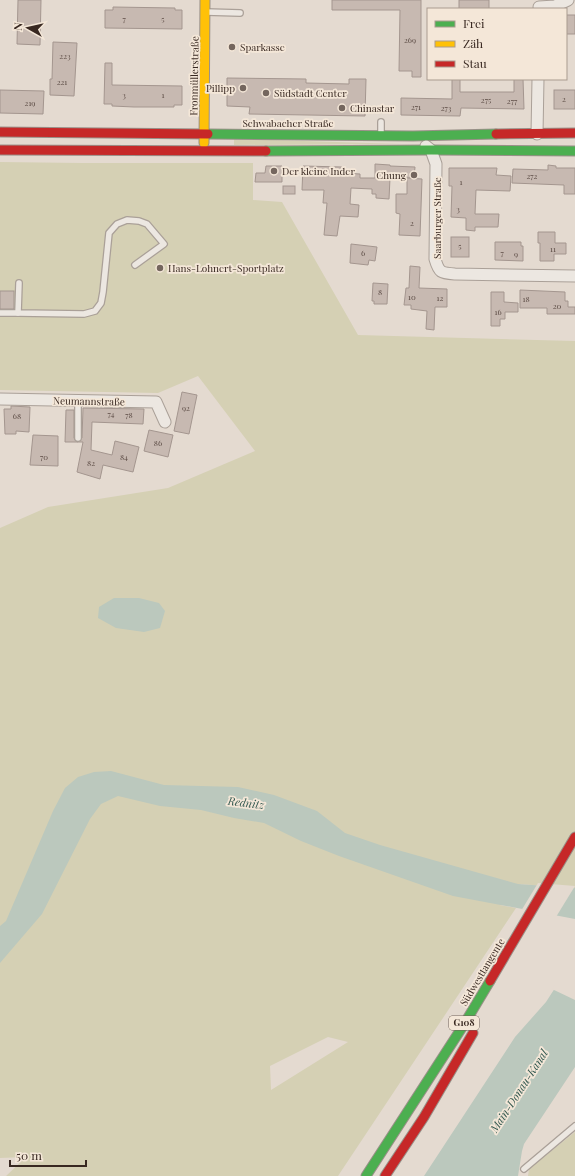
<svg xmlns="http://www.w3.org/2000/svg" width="575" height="1176" font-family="'Playfair Display',serif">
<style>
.green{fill:#d5d0b4;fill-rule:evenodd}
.water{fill:#bbc8bd}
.pier{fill:#e4dad0}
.building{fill:#c7b9b1;stroke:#a4968f}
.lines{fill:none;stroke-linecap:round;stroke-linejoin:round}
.lane-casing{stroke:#aaa098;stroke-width:8}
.street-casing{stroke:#aaa098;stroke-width:13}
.fast-casing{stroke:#999088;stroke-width:11}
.slow-casing{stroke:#999088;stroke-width:11}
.jam-casing{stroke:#999088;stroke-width:11}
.lane{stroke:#ece7e1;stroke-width:5.5}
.street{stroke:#ece7e1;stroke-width:11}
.fast{stroke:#4caf50;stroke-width:9}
.slow{stroke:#ffc107;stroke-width:9}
.jam{stroke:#c62828;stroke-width:9}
.poi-dot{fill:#74665e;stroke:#f4e7d8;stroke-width:1.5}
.labels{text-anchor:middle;stroke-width:3.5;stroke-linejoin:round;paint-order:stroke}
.number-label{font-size:8px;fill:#5c4c45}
.shield{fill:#f4e7d8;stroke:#706158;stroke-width:1}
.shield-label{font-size:9px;font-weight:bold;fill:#382821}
.poi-label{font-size:10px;fill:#382821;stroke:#f4e7d8;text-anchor:start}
.street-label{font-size:10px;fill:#382821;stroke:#f4e7d8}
.water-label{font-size:11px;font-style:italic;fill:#31574e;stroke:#f4e7d8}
</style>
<rect width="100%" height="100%" fill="#e4dad0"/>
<g class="green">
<path d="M234 139 402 144 234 145Z"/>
<path d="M0 162 82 163H253V200L282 202 358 335 575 341V888L518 884 500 905 516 908 338 1176H6L26 1157 0 1158V528L48 507 168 488 255 451 198 376 158 393 0 390ZM328 1037 348 1042 271 1090 270 1066Z"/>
<path d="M575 1132V1176H528L529 1169Z"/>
</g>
<g class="water">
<path d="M114 598H139L159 603 165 611 160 628 144 632 116 628 98 618 99 607Z"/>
<path d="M111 771 164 785 238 787 274 795 317 811 345 833 380 845 518 884 575 888V919L453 896 339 856 301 841 264 823 234 818 201 810 160 806 118 796 101 804 90 819 42 914 0 963V926L6 921 53 811 65 788 78 777 94 772Z"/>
<path d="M575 957V1067L524 1144 522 1151 518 1176H424L515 1037 546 1002Z"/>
</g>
<g class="pier">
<path d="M538 883 575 886 556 917 521 911Z"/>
<path d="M575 955V1000L552 989Z"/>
</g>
<g class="building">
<path d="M18 0H41L40 45 17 44Z"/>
<path d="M332 0H421V77H412V71H399L400 10H332Z"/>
<rect x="459" y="0" width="30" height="9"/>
<path d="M113 7 175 8V10H182V29L105 28V10H113Z"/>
<rect x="566" y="15" width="9" height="19"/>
<path d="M53 42 77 43 74 96 50 95V79H52Z"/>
<path d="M105 63H112V85L182 86V105H174V107H134L112 106V104H104Z"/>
<path d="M227 78 306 79V83L349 84V79H366L365 116 249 114 250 107 227 106Z"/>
<path d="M452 79H460V92H514V79H523L524 109 461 108 460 116 401 115V98L452 99Z"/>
<path d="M0 90 44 91 43 114 0 113Z"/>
<rect x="554" y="90" width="21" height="19"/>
<path d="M375 164 390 165V166L415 167 414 178H390L389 199 376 198V194H372V189L351 188 350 204 359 205 358 217 340 216 337 236 324 235 327 203H323L324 190H302L303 166 342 167V173L360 174V178H375Z"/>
<path d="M548 165 556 166V168H575V194H564V185L512 183 513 169 548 170Z"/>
<path d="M266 166H282V182H255L256 173H265Z"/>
<path d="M449 168H497L496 175 511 176 510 191 476 190 475 214H499L498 227H475V231L466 230V218L451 217 452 186H449Z"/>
<path d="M407 178 422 179 420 236 399 235 400 214 396 213V194H407Z"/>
<rect x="283" y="186" width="12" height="8"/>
<path d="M538 232H555V243H566V254H554V261H540V243H538Z"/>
<rect x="451" y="237" width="18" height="20"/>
<path d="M495 242H521V246H523V261L495 260Z"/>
<path d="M351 244 377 247 375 261 369 260 368 265 350 263Z"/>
<path d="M410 266 420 267 419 288 447 289V307H435L434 330 426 329 427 311 411 309V305H404L406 288H409Z"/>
<path d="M373 283 388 284 387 304H374V301H372Z"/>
<path d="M520 290 565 292V301H568V307H575V314H547V308H520Z"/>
<rect x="0" y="291" width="14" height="18"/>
<path d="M491 292H504V302L518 303V312H505V319H500V326H491Z"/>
<path d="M182 392 197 395 189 434 174 431Z"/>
<path d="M11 406 30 407 29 432 16 431V434H5L4 409H11Z"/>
<path d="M83 408 144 409 143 424 92 422 91 450 112 455 115 441 139 447 133 472 103 465 100 479 77 472 83 442H65L66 410H74V438L76 441 78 442 82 438Z"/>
<path d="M149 430 173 435 168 457 144 451Z"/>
<path d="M33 435 58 436V466L30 465Z"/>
</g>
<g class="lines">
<g class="lane-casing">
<g id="lane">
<path d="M206 12 240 13"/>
<path d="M381 135V122"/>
<path d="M19 283 18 313 84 314 95 311 101 303 103 292 109 233 117 224 127 220 139 221 147 224 164 244 135 265"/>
<path d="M0 313H18"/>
<path d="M78 438V401"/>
<path d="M524 1169 575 1126"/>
</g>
</g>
<g class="street-casing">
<g id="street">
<path d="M539 7 555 6 568 0"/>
<path d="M537 134 538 79"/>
<path d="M426 146 431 150 436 164 435 259C439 273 441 273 455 274L575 276"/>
<path d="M0 399 156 402 165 422"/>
</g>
</g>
<g class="fast-casing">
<g id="fast">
<path d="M208 134 413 136 496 134"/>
<path d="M266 151 431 150 575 151"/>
<path d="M366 1176 463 1026 490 981"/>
</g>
</g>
<g class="slow-casing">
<path id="slow" d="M204 143 205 0"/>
</g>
<g class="jam-casing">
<g id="jam">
<path d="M0 132 208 134"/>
<path d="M496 134 575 133"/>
<path d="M0 150 266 151"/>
<path d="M490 981 575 837"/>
<path d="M385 1176 424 1117 473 1033"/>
</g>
</g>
<use href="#lane" class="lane"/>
<use href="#street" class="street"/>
<use href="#fast" class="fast"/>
<use href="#slow" class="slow"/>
<use href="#jam" class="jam"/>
</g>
<g class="poi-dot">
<circle cx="232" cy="47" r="4"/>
<circle cx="243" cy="88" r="4"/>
<circle cx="266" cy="93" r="4"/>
<circle cx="342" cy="108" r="4"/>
<circle cx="274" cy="171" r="4"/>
<circle cx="414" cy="175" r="4"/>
<circle cx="160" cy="268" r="4"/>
</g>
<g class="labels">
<g class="number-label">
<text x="124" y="22">7</text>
<text x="163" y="22">5</text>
<text x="410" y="43">269</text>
<text x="65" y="59">223</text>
<text x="62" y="85">221</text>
<text x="124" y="98">3</text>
<text x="163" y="98">1</text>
<text x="564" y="102">2</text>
<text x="486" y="103">275</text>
<text x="512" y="104">277</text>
<text x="30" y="106">219</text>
<text x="416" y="110">271</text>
<text x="446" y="111">273</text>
<text x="532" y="179">272</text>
<text x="461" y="185">1</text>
<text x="458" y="212">3</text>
<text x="412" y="226">2</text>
<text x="460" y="249">5</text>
<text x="553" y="252">11</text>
<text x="363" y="256">6</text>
<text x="502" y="256">7</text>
<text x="516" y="257">9</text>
<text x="380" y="295">8</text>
<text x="412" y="300">10</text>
<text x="440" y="301">12</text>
<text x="526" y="302">18</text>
<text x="557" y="309">20</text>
<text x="498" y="315">16</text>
<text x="186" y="411">92</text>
<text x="111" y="417">74</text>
<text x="129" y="418">78</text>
<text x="17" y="419">68</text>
<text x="158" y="446">86</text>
<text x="44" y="460">70</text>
<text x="124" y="460">84</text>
<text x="91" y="466">82</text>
</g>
<rect class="shield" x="449" y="1016" width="30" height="14" rx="3"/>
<g class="shield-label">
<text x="464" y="1026">G108</text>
</g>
<g class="poi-label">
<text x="240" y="51">Sparkasse</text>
<text x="235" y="92" text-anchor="end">Pillipp</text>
<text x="274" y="97">Südstadt Center</text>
<text x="350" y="112">Chinastar</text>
<text x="282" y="175">Der kleine Inder</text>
<text x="406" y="179" text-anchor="end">Chung</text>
<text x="168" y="272">Hans-Lohnert-Sportplatz</text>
</g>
<g class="street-label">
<text transform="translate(194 76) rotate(-89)" y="4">Fronmüllerstraße</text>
<text x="288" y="127">Schwabacher Straße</text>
<text transform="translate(437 218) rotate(-90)" y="4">Saarburger Straße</text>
<text transform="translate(89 401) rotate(1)" y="4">Neumannstraße</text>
<text transform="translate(482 972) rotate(-59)" y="4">Südwesttangente</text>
</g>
<g class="water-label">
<text transform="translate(246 803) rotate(7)" y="4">Rednitz</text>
<text transform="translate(519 1091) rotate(-57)" y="4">Main-Donau-Kanal</text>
</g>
</g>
<rect x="427" y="8" width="140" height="72" fill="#f4e7d8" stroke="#a99b8f"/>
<rect x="435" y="21" width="20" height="6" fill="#4caf50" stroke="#a99b8f"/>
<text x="463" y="28" font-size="12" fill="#382821">Frei</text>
<rect x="435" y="41" width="20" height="6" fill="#ffc107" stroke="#a99b8f"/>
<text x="463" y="48" font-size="12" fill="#382821">Zäh</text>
<rect x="435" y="61" width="20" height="6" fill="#c62828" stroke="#a99b8f"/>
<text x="463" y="68" font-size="12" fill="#382821">Stau</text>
<g transform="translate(28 28) rotate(278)" stroke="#f4e7d8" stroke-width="3" paint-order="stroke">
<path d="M0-3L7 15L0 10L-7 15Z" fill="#382821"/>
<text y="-6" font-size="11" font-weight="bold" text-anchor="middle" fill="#382821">N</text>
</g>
<path d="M10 1160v6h76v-6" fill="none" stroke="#382821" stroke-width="2"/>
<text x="16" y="1160" font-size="12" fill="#382821" stroke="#f4e7d8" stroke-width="3" paint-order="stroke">50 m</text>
</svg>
